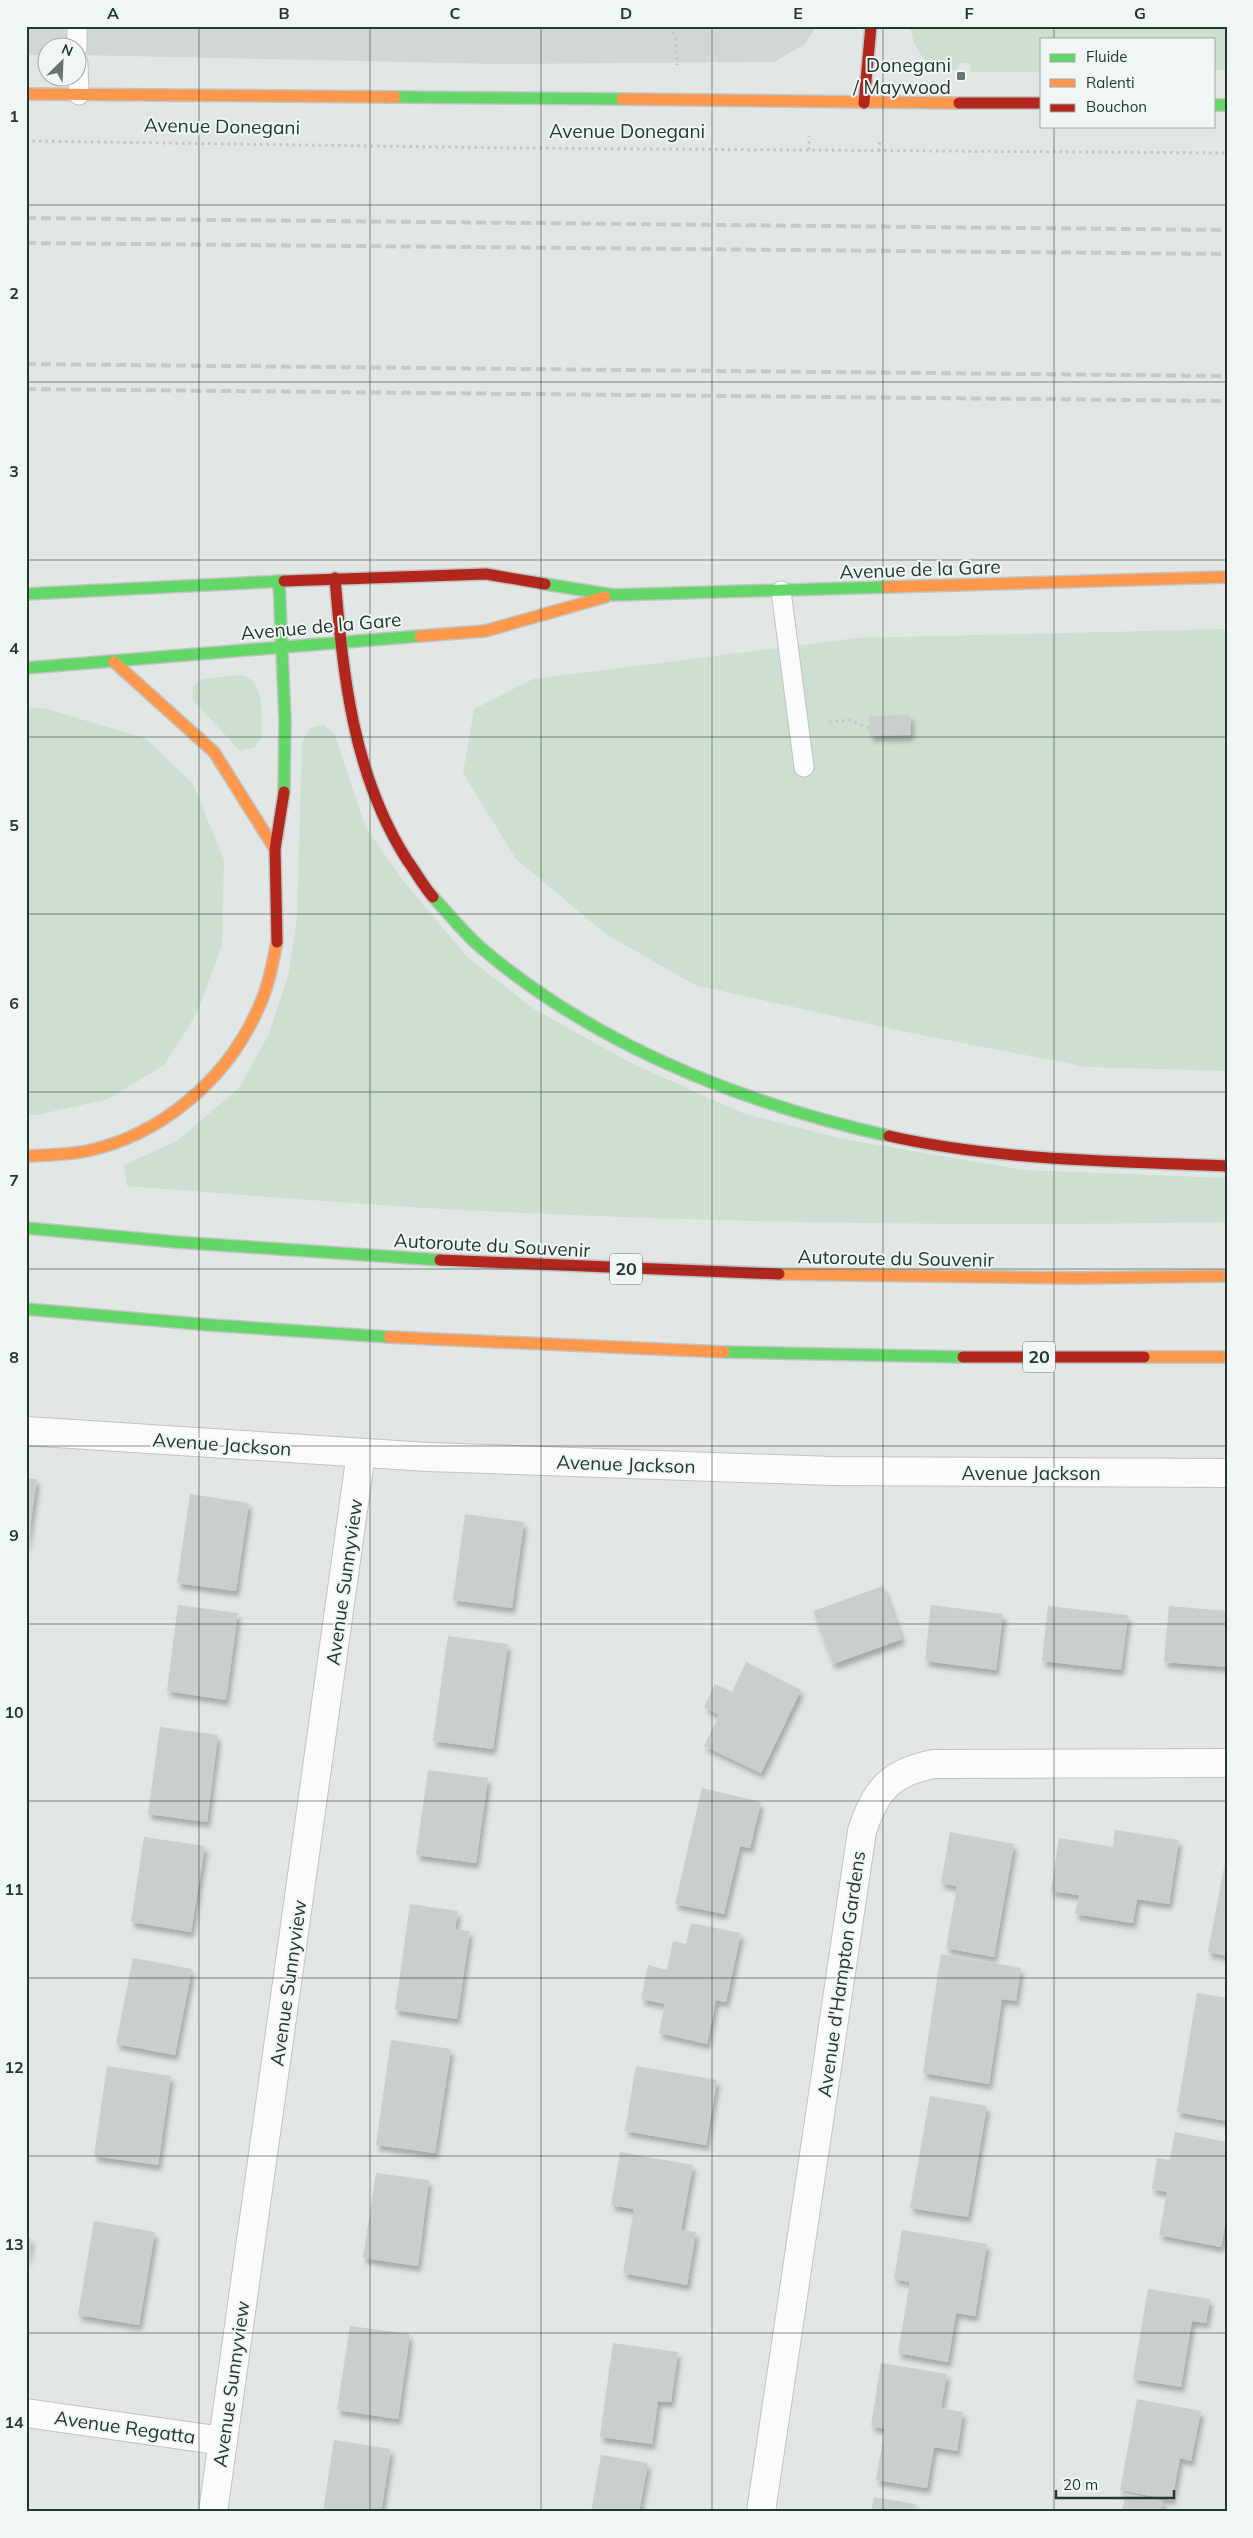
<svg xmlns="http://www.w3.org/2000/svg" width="1253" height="2538" font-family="Mulish,sans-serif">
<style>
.built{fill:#d1d8d4}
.green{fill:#cddfd1}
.building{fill:#cacecc;filter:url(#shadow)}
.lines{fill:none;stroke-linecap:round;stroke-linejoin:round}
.lane-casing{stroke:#bfc4c2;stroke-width:21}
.street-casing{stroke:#bfc4c2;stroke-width:30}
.fast-casing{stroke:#bfc5c2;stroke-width:14}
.slow-casing{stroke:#bfc5c2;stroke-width:14}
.jam-casing{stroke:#bfc5c2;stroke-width:14}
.path{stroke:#c0c7c5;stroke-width:3;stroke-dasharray:2.5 4;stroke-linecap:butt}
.lane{stroke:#fbfbfb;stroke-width:19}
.street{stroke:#fbfbfb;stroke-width:28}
.fast{stroke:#63d668;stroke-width:11}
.slow{stroke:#ff974d;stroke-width:11}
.jam{stroke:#b3261e;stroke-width:11}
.rail{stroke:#c6c9c8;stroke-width:4;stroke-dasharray:10 5;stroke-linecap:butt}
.grid{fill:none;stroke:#233830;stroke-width:1;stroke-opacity:0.55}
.poi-dot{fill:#66756f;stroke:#f0f6f3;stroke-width:2}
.labels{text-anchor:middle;stroke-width:4;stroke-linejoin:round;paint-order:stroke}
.shield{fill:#f0f6f3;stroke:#60716a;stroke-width:1}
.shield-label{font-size:18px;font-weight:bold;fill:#233830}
.poi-label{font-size:19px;fill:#233830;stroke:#f0f6f3;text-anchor:end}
.street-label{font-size:19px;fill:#233830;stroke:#f0f6f3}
.neatline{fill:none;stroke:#233830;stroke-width:2}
.grid-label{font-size:16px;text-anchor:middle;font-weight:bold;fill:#233830}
</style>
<defs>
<filter id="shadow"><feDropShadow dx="3" dy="5.5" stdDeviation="2.5" flood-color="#0004"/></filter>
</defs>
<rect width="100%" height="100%" fill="#e2e7e5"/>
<path class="built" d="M26 26H816L805 44 774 62 496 64 78 55V48H48L47 55H26Z"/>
<g class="green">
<path d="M910 26H1227V70H1214V39H1042V72H971L970 63H959L957 70C928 72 914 52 910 26Z"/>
<path d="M1227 629V1071L1087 1067 901 1031 695 985 606 934 516 859 463 773 474 709 533 679 857 638Z"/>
<path d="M241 675C267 681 260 716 262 737L255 747 240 751 193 700V685L202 679Z"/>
<path d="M43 708 145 738 193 784 224 860 222 945 197 1013 164 1065 108 1099 37 1115H26V709Z"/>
<path d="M324 725 335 735 365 826 402 879 467 957 534 1009 631 1063 745 1114 843 1139 1024 1170 1227 1178V1222C954 1227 681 1223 408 1207 314 1201 221 1193 127 1186L124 1165 177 1141 239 1088 269 1034 288 976 297 919 302 742 311 728Z"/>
</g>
<g class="building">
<path d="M910 715 911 735 870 736 869 716Z"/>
<path d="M26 1478 37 1479 27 1547H26Z"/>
<path d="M190 1494 249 1503 236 1591 177 1583Z"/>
<path d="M465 1514 524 1522 512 1608 453 1600Z"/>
<path d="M883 1586 902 1639 833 1664 813 1611Z"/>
<path d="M178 1605 238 1613 226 1700 167 1691Z"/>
<path d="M931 1605 1003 1614 996 1670 925 1661Z"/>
<path d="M1048 1606 1128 1615 1121 1670 1042 1661Z"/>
<path d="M1169 1606 1227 1611V1667L1164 1662Z"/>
<path d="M448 1636 508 1644 493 1749 433 1741Z"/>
<path d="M746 1662 801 1690 761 1773 704 1746 719 1715 704 1707 715 1684 732 1692Z"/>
<path d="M160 1727 218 1735 207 1822 148 1814Z"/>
<path d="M428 1770 488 1778 476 1863 416 1855Z"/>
<path d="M702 1788 761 1802 750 1848 740 1846 724 1914 675 1904Z"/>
<path d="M1115 1830 1179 1840 1169 1904 1137 1899 1133 1923 1075 1914 1079 1895 1051 1891 1059 1838 1113 1847Z"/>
<path d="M950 1832 1014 1844 994 1957 946 1948 957 1886 941 1883Z"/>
<path d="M144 1837 205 1846 191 1932 131 1922Z"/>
<path d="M1226 1858H1227V1956L1208 1952Z"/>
<path d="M410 1904 458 1911 455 1929 470 1931 457 2019 395 2010Z"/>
<path d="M691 1923 741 1933 726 2002 716 2000 707 2044 659 2033 665 2004 641 1999 648 1965 667 1970 673 1941 686 1944Z"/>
<path d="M941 1954 1021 1968 1016 2001 1002 1999 989 2084 923 2073Z"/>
<path d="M133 1958 192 1969 175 2055 116 2044Z"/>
<path d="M1197 1993 1227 1998V2121L1177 2112Z"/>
<path d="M391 2040 451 2049 435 2153 376 2145Z"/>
<path d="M107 2066 171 2076 158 2165 94 2156Z"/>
<path d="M636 2066 717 2080 706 2145 625 2131Z"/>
<path d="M930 2096 987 2106 968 2217 910 2208Z"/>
<path d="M1175 2132 1227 2142V2213L1221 2247 1159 2235 1167 2192 1152 2189 1157 2158 1170 2160Z"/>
<path d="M620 2152 693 2165 681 2230 696 2232 687 2285 623 2273 634 2209 611 2205Z"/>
<path d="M376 2173 429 2180 418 2266 363 2258Z"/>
<path d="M94 2221 155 2232 139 2325 78 2315Z"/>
<path d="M902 2230 987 2244 975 2316 956 2313 948 2362 898 2353 910 2282 894 2279Z"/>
<path d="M26 2237 31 2238 27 2261H26Z"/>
<path d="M1148 2289 1210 2299 1206 2323 1192 2321 1181 2387 1133 2379Z"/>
<path d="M350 2326 410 2334 398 2419 337 2410Z"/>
<path d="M613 2343 678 2352 671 2402 658 2401 652 2444 600 2437Z"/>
<path d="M881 2363 947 2374 941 2408 963 2412 957 2451 934 2447 927 2488 876 2480 885 2429 871 2426Z"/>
<path d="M1137 2399 1201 2411 1191 2461 1180 2458 1172 2500 1120 2490Z"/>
<path d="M334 2440 391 2449 381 2512H323Z"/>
<path d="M601 2455 648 2463 639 2512H591Z"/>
<path d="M1126 2493 1163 2501 1161 2512H1122Z"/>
<path d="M874 2497 916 2504 915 2512H871Z"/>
</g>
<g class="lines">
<g class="lane-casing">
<g id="lane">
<path d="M77 26V48"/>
<path d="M78 63 79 95"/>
<path d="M781 591 804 767"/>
</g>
</g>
<g class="street-casing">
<g id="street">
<path d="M26 1431 428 1457 832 1471 1227 1473"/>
<path d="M26 2413 223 2441"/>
<path d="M213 2512 361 1453"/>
<path d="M761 2512 862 1831C875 1790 891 1772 934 1764L1227 1763"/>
</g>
</g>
<g class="fast-casing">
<g id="fast">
<path d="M395 97 622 99"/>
<path d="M1214 105H1227"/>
<path d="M279 581 285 720 284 792"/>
<path d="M545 584 613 595 887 587"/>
<path d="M26 594 284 581"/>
<path d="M26 668 420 636"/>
<path d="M433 897C449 914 463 932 480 947 596 1046 742 1103 889 1136"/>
<path d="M26 1228 176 1242 440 1260"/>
<path d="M26 1309 210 1325 389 1337"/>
<path d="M724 1352 963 1357"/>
</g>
</g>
<g class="slow-casing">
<g id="slow">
<path d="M26 94 395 97"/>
<path d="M622 99 959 103"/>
<path d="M887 587 1227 577"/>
<path d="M420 636 485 631 605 597"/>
<path d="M114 662 214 752 275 849"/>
<path d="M26 1156C46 1155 67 1155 87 1151 161 1135 226 1080 257 1011 268 989 272 966 277 942"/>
<path d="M779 1274 1077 1278 1227 1276"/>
<path d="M389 1337 724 1352"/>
<path d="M1144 1357H1227"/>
</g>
</g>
<g class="jam-casing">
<g id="jam">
<path d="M864 103 871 26"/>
<path d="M959 103H1042"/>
<path d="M335 578C343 676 353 775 407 860 416 872 423 886 433 897"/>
<path d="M284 581 486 574 545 584"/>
<path d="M277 942 275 849 284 792"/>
<path d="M889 1136C999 1161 1115 1161 1227 1166"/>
<path d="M440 1260 779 1274"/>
<path d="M963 1357H1144"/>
</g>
</g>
<g class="path">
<path d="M670 26 676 40 677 65"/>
<path d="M26 141 513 148 1227 153"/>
<path d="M809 150V136"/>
<path d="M879 151 880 138"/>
<path d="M829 722 849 720 869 728"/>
</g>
<use href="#lane" class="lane"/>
<use href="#street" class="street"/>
<use href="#fast" class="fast"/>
<use href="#slow" class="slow"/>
<use href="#jam" class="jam"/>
<g class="rail">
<path d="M26 218 1227 230"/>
<path d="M26 243 1227 254"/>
<path d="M26 364 1227 376"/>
<path d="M26 389 1227 401"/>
</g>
</g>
<path class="grid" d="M199 26V2512M370 26V2512M541 26V2512M712 26V2512M883 26V2512M1054 26V39M1054 126V2512M26 205H1227M26 382H1227M26 560H1227M26 737H1227M26 914H1227M26 1092H1227M26 1269H1227M26 1446H1227M26 1624H1227M26 1801H1227M26 1978H1227M26 2156H1227M26 2333H1227"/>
<rect class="poi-dot" x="956" y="71" width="10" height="10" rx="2.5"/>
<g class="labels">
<g class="shield">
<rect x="610" y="1253.5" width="32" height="31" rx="4"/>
<rect x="1023" y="1341.5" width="32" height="31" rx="4"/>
</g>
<g class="shield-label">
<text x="626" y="1275">20</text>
<text x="1039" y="1363">20</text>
</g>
<g class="poi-label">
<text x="951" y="72">Donegani<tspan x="951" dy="22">/ Maywood</tspan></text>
</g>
<g class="street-label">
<text transform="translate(222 126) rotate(1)" y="7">Avenue Donegani</text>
<text x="627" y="138">Avenue Donegani</text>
<text transform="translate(920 569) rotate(-2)" y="7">Avenue de la Gare</text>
<text transform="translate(321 626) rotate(-5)" y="7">Avenue de la Gare</text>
<text transform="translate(492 1245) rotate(3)" y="7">Autoroute du Souvenir</text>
<text transform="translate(896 1258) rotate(1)" y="7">Autoroute du Souvenir</text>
<text transform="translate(222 1444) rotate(4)" y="7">Avenue Jackson</text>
<text transform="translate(626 1464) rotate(2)" y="7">Avenue Jackson</text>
<text x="1031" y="1480">Avenue Jackson</text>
<text transform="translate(344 1582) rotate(-82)" y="7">Avenue Sunnyview</text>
<text transform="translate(841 1974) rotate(-82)" y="7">Avenue d'Hampton Gardens</text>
<text transform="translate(288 1983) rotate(-82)" y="7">Avenue Sunnyview</text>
<text transform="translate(231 2384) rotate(-82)" y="7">Avenue Sunnyview</text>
<text transform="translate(125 2427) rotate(8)" y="7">Avenue Regatta</text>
</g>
</g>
<rect width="1253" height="2538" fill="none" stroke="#f0f6f3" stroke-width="55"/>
<rect x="1040" y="38" width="175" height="90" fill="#f0f6f3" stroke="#9eaaa5"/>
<rect x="1050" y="54" width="25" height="8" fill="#63d668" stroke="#9eaaa5"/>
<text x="1086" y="62" font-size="15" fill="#233830">Fluide</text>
<rect x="1050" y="79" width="25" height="8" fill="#ff974d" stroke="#9eaaa5"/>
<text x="1086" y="88" font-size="15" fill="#233830">Ralenti</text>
<rect x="1050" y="104" width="25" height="8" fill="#b3261e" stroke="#9eaaa5"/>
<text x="1086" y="112" font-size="15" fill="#233830">Bouchon</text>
<g transform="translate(62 62) rotate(24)"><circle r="24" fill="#f0f6f3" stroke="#9eaaa5"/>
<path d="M0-4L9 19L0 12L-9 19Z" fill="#66756f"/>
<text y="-8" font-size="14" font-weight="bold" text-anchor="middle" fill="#233830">N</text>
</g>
<path d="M1056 2490v8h118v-8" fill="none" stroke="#233830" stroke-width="2.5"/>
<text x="1063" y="2490" font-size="15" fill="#233830" stroke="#f0f6f3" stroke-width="4" paint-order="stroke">20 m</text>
<rect x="28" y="28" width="1198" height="2482" class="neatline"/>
<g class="grid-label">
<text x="113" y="19">A</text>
<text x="284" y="19">B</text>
<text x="455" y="19">C</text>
<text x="626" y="19">D</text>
<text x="798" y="19">E</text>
<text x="969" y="19">F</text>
<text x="1140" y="19">G</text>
<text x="14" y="122">1</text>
<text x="14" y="299">2</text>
<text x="14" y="477">3</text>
<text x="14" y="654">4</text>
<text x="14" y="831">5</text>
<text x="14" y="1009">6</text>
<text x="14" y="1186">7</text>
<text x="14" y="1363">8</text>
<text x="14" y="1541">9</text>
<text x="14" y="1718">10</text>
<text x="14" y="1895">11</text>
<text x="14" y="2073">12</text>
<text x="14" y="2250">13</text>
<text x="14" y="2428">14</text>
</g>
</svg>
